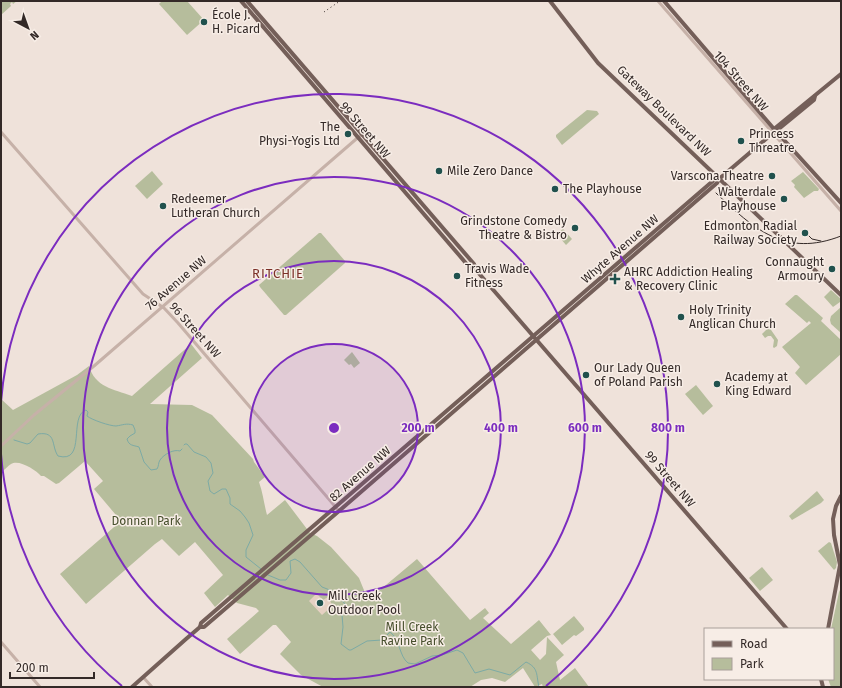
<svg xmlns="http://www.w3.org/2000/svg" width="842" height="688" font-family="'Fira Sans',sans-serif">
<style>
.green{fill:#b6bd9c}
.plaza{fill:#e6d1c3}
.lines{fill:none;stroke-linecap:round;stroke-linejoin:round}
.stream{stroke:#7caaa5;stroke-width:1}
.minor{stroke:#c6b1a8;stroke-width:3}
.major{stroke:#745f59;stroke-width:4}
.tram{stroke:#332927;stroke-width:1}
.rail{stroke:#332927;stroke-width:1;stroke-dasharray:1 3;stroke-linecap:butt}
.ring{fill:none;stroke:#7b2cbf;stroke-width:2}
.poi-dot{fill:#20514d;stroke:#f7ede6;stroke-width:1.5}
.labels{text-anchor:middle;stroke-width:3;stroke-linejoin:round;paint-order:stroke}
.poi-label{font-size:12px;fill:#332927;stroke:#f7ede6;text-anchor:start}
.street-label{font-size:12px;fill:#332927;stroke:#f7ede6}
.park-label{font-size:12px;fill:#474f2d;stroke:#f7ede6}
.neighbourhood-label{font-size:13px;letter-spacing:1px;fill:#7b3027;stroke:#f7ede6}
.centre{fill:#7b2cbf;stroke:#f7ede6;stroke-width:2}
.ring-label{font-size:12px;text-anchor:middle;font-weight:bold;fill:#7b2cbf;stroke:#f7ede6;stroke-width:3;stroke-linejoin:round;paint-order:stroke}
</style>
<rect width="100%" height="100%" fill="#efe2da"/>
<g class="green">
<path d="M1 1H17L13 4 12 2 10 4 11 6 1 15Z"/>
<path d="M162 1H187L204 20 187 35 159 4Z"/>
<path d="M587 110 597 111 599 114 562 145 556 137V135Z"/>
<path d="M152 171 163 184 147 199 135 186Z"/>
<path d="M803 172 819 189 818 191H814L804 198 794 187 795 185 791 181Z"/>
<path d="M563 229 572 239 566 245 555 232 556 231 558 233Z"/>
<path d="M319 233H321L345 261V263L286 315H284L260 287 259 285Z"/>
<path d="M831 290 841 299 840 302 833 307 824 297Z"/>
<path d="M795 295H797L823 318 821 321 841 340V354L806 385 795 373 800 367 782 347 811 323 809 321 807 323 785 304Z"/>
<path d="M841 307V333L831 324 830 320 831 316Z"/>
<path d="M769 327 778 340 777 346 774 348 773 347 774 340 771 336H768L765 338 762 334Z"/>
<path d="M191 344 202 358 150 404 192 405 212 415 253 459 254 462 265 477 259 482C263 493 264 504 267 515L285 500 310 533 317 536 331 547 359 578 368 600 417 559 470 620 485 608 489 613 483 618 511 644 539 620 551 635 547 636 531 650 540 660 546 654 547 637 564 655 556 662 560 680 575 668 589 687H543L542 684 535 687 523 668 505 682 492 678 481 680 470 687H408L406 686 403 687H323L301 675 280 654 291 642 276 625H273L240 654 227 639 259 611 256 608 237 603 228 595 215 607 204 593 223 575 195 542 179 556 162 539 155 544 86 604 60 574 121 521 94 489 103 481 85 461 59 483 56 484 44 476H41C36 470 19 459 11 464 8 466 4 470 1 473V399L13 410 77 375 89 366C95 387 113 389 132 396Z"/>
<path d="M352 352 360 363 354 368 351 364 349 365 344 360Z"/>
<path d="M696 385 713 406 703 415 685 394Z"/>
<path d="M817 491 824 500 821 503 792 520 789 516Z"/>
<path d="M829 542 831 543 837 562 836 568 834 570 818 551Z"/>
<path d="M762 567 773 580 760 591 749 578Z"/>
<path d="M841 588V687H831L828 679H833V629H831L839 592Z"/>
<path d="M574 616 584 628V630L576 636 574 635 562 645 553 634Z"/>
</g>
<path class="plaza" d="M316 594 318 595 323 600 328 597 334 609 331 605V607L322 615 309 601Z"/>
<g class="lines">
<g class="stream">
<path d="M14 440 27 444 30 443 38 434C57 431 51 446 58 456 87 464 68 416 86 410L88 412 87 416C92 420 110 426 116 426 123 425 126 423 133 425L135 430V433L130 436 127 439C129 446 133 445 139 447L144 462 151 470 157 469C159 466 158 463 160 460 164 454 174 449 180 451L182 449"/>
<path d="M184 445 185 444H187L194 452 206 457 211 463 213 473 208 481 210 491 214 494 222 489H226L230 498V504L240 511 245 517 249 523 253 535 246 550V557L261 569"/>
<path d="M268 575 280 580H286L291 573 290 561 295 559 300 562 322 587 335 592 345 604 342 615 343 627 341 644 349 650H351L367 641 382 640 390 632C400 639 399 656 408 663L415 664 432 656 442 655 457 650 463 653 475 673 489 669 510 675 526 662C539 668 536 675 539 687"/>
</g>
<g class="minor">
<path d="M658 1 841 211"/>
<path d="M1 132 143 294 164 308 178 323 339 511"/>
<path d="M1 446 34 415 94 366 362 134"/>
<path d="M1 642 40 687"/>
<path d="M143 677 152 687"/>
</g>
<g class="major">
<path d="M241 1 459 255 470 268 476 270"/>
<path d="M247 1 474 264 476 270 787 629"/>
<path d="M550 1 598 63 841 295"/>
<path d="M664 1 774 129 841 203"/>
<path d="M775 132 814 100 815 96"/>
<path d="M200 627 201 623 714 180 719 179"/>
<path d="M828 629 840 565 834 535 833 519 836 506 841 496"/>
<path d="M821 679 823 687"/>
<path d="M132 687 186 639 200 627H204L339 511 717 183 719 179 773 133 774 129 841 74"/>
</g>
<g class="tram">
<path d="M716 193C754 229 785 258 841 236"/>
<path d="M807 234 812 239 821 241"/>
</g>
<path class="rail" d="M324 12 340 1"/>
</g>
<circle cx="334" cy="428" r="84" fill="#7b2cbf" fill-opacity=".12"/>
<g class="ring">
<circle cx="334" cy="428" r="84"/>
<circle cx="334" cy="428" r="167"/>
<circle cx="334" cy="428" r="251"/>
<path d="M122 686A334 334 0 0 1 1 454M1 402A334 334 0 1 1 546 686"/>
</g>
<g class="poi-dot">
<circle cx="204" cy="22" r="4"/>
<circle cx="348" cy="134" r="4"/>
<circle cx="741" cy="141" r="4"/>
<circle cx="439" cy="171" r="4"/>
<circle cx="772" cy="176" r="4"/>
<circle cx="555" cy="189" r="4"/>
<circle cx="784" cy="199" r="4"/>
<circle cx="163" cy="206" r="4"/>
<circle cx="575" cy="228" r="4"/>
<circle cx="805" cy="233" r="4"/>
<circle cx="832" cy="269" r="4"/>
<circle cx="457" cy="276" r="4"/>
<path d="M613 273h4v4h4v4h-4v4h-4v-4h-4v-4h4z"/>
<circle cx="681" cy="317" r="4"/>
<circle cx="586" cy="375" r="4"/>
<circle cx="717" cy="384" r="4"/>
<circle cx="320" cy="603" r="4"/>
</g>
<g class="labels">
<g class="poi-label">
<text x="212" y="19">École J.<tspan x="212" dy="14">H. Picard</tspan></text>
<text x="340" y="131" text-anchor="end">The<tspan x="340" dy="14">Physi-Yogis Ltd</tspan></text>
<text x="749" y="138">Princess<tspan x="749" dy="14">Threatre</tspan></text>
<text x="447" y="175">Mile Zero Dance</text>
<text x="764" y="180" text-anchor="end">Varscona Theatre</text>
<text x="563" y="193">The Playhouse</text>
<text x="776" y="196" text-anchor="end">Walterdale<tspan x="776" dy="14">Playhouse</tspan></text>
<text x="171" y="203">Redeemer<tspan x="171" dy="14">Lutheran Church</tspan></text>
<text x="567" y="225" text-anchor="end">Grindstone Comedy<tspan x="567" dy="14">Theatre &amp; Bistro</tspan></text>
<text x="797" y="230" text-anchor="end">Edmonton Radial<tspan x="797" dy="14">Railway Society</tspan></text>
<text x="824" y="266" text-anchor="end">Connaught<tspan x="824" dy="14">Armoury</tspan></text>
<text x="465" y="273">Travis Wade<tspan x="465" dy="14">Fitness</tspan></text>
<text x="624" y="276">AHRC Addiction Healing<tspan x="624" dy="14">&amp; Recovery Clinic</tspan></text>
<text x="689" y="314">Holy Trinity<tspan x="689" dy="14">Anglican Church</tspan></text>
<text x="594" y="372">Our Lady Queen<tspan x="594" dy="14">of Poland Parish</tspan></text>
<text x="725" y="381">Academy at<tspan x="725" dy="14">King Edward</tspan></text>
<text x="328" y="600">Mill Creek<tspan x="328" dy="14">Outdoor Pool</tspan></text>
</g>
<g class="street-label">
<text transform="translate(741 81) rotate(49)" y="4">104 Street NW</text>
<text transform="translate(664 111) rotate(44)" y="4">Gateway Boulevard NW</text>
<text transform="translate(365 130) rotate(49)" y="4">99 Street NW</text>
<text transform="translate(620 249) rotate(-41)" y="4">Whyte Avenue NW</text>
<text transform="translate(176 283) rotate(-41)" y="4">76 Avenue NW</text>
<text transform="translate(195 330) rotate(48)" y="4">96 Street NW</text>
<text transform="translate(360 474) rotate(-41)" y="4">82 Avenue NW</text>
<text transform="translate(670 479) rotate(49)" y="4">99 Street NW</text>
</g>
<g class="park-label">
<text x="146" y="525">Donnan Park</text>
<text x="412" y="631">Mill Creek<tspan x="412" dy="14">Ravine Park</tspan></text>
</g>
<g class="neighbourhood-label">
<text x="278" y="278">RITCHIE</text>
</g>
</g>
<circle cx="334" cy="428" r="6" class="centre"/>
<g class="ring-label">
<text x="418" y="432">200 m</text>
<text x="501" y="432">400 m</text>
<text x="585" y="432">600 m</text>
<text x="668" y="432">800 m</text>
</g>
<rect width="842" height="688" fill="none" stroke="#332927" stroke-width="4"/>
<rect x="704" y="628" width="130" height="52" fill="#f7ede6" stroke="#a99f9a"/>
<rect x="712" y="641" width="20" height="6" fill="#745f59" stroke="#a99f9a"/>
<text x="740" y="648" font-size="12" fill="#332927">Road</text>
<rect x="712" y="658" width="20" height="12" fill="#b6bd9c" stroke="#a99f9a"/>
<text x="740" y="668" font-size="12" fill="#332927">Park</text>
<g transform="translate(28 28) rotate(139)" stroke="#f7ede6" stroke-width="3" paint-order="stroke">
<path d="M0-3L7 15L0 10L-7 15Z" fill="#332927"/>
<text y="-6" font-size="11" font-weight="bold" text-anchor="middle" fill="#332927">N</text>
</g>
<path d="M10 672v6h84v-6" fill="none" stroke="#332927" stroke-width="2"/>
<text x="16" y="672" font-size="12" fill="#332927" stroke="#f7ede6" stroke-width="3" paint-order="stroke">200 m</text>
</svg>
